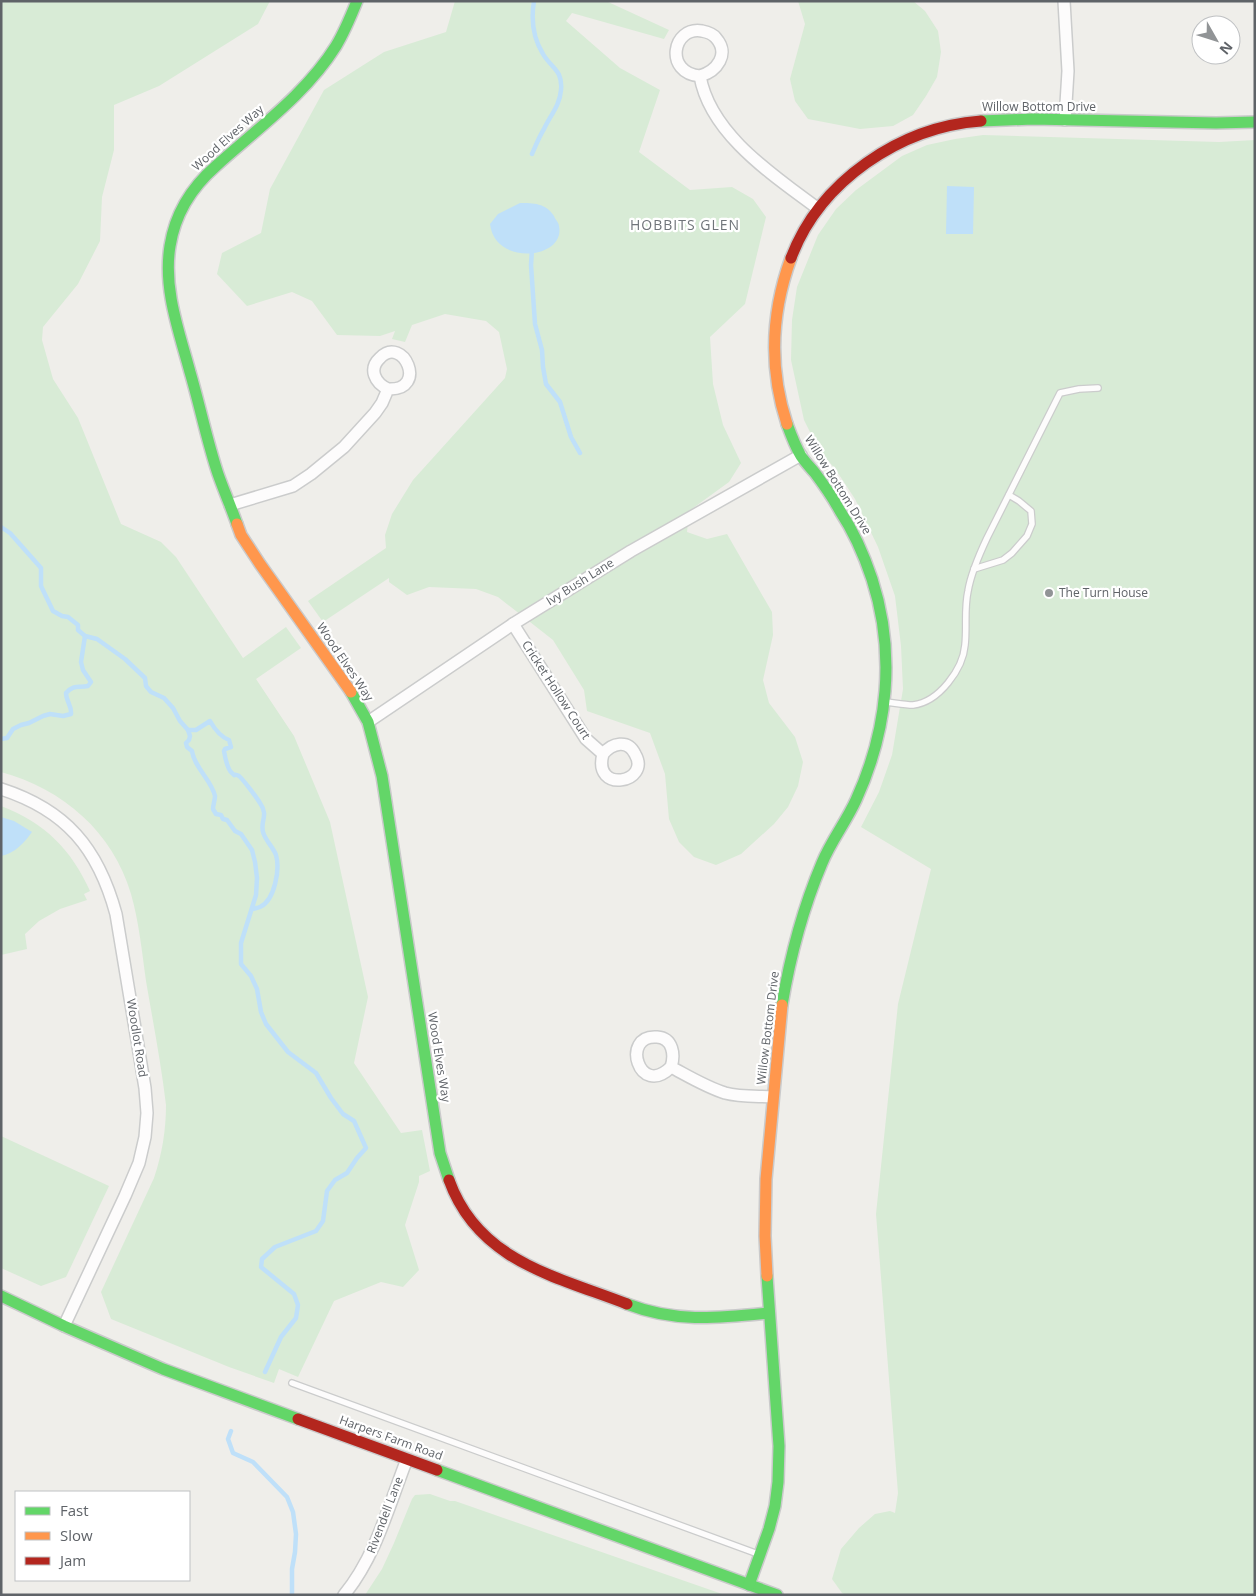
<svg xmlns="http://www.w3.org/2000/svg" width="1256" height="1596" font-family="'Open Sans',sans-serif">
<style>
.green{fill:#d8ebd6}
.water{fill:#bfe0f9}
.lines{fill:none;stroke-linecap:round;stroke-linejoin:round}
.stream{stroke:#bfe0f9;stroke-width:4.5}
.lane-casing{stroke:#cbcccc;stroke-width:8}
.street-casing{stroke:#cbcccc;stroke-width:14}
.fast-casing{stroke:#cacacb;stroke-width:14}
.slow-casing{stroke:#cacacb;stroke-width:14}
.jam-casing{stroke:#cacacb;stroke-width:14}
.lane{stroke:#fdfcfc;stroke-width:5.5}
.street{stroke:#fdfcfc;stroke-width:11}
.fast{stroke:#63d668;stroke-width:11}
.slow{stroke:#ff974d;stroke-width:11}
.jam{stroke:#b3261e;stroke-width:11}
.poi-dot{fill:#919496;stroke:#fff;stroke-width:2}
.labels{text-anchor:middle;stroke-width:4.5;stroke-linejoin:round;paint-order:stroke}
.street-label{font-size:12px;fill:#5f6368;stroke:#fff}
.poi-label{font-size:12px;fill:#5f6368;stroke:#fff;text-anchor:start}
.neighbourhood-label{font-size:14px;letter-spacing:1px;fill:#70757a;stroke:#fff}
</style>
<rect width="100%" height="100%" fill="#efeeea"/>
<g class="green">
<path d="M1 1H270L258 24 159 86 114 105V150L102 197 100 241 78 284 43 327 42 340 53 379 78 418 121 524 161 542 176 557 243 658 286 627 301 648 256 679 294 736 330 822 368 997 354 1063 401 1133 422 1130 430 1171 419 1176V1182L405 1225 419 1270 403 1287 381 1282 334 1301 298 1377 279 1369 274 1383 229 1367 111 1319 101 1292 154 1178C162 1154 166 1130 166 1105 161 1063 153 1022 146 981 142 952 139 922 131 894 113 832 63 789 1 772Z"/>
<path d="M455 1H606L669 30 664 39 572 13 566 21 620 68 660 90 639 152 690 190 732 187 753 199 766 217 745 304 710 337 713 384 723 425 741 463 729 482 689 511 687 532 707 539 727 534 772 612 773 635 763 680 769 703 795 737 803 762 798 786 788 807 774 824 741 854 716 865 694 857 679 842 669 819 665 774 650 733 587 711 584 690 553 640 498 597 476 589 429 587 407 595 389 582V578L323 622 308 601 386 548 385 535 392 514 413 480 505 378 507 369 499 332 486 321 445 314 412 325 405 342 392 339 395 331 380 336 337 335 312 301 292 292 247 306 217 274 222 253 261 233 270 189 324 90 384 52 446 32Z"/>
<path d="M798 1H913L925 11 938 31 941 52 937 77 926 96 913 115 893 126 860 129 808 119 795 101 790 79 805 24Z"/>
<path d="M983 135 1219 142 1255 140V1595H846L842 1593 832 1579 841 1549 859 1528 875 1514 890 1511 895 1513 898 1493 876 1214 898 1004 931 869 861 827 879 792 892 755 903 689 901 646 895 596 878 547 855 499 836 470 819 450 804 420 791 360 792 320 797 287 818 235 836 209 856 190 902 156 927 145 955 139Z"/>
<path d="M1 806C45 823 71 849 90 891L84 894 87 900 60 909 39 921 25 934 27 949 1 955Z"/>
<path d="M1 1136 109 1186 66 1277 41 1286 1 1268Z"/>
<path d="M430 1494 450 1501H455L725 1595H365L382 1569 394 1543 412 1499 415 1495Z"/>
</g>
<g class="water">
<path d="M947 186 974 187 973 234H946Z"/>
<path d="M520 203C533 203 546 203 554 216 555 219 559 223 559 226 566 259 495 267 490 224L498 214Z"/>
<path d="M1 817 14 821 32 832C25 842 14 854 1 856Z"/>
</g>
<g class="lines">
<g class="stream">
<path d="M532 154C536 145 539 137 544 129 550 116 560 105 561 90 563 70 551 68 543 54 533 38 531 19 534 1"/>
<path d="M532 249 531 265 535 324 542 350 543 367 546 384 560 402 571 437 580 453"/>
<path d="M1 527 10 533 41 568V586L53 611 62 616 68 617 78 625V630L85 636 97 639 125 659 145 678 146 686 151 692 164 698 173 708 180 721 188 730 190 736 189 740 186 743 187 747 192 751C194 767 212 781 215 796 215 800 213 805 213 809L216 814 221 815 223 819 227 820 235 831 241 834 252 850 255 862 257 878 256 895 241 943V964L251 976 257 989 261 1012 266 1024 288 1052 316 1073 331 1098 343 1114 354 1121 366 1148 357 1158 347 1173 335 1180 327 1191 323 1221 316 1231 275 1247 262 1259 261 1267 294 1294 298 1305 296 1318 281 1337 265 1372"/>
<path d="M188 730H196L210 721C214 728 221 737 229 740L231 747 225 749 224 751C225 757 227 769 232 773 237 778 232 772 239 776 242 778 257 798 260 803 269 816 260 820 263 832 265 840 273 847 276 855 280 869 275 900 260 907 258 908 255 908 253 909"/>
<path d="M1 739 7 738 13 729 21 725 29 723 43 716 50 714 63 716 71 714C72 706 66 701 66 693 74 684 78 688 88 686L91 682 83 670 81 662 85 636"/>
<path d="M231 1431 228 1439 233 1453 253 1462 287 1497 293 1512 296 1534 295 1552 292 1569V1595"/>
</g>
<g class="lane-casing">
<g id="lane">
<path d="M974 569 1003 560 1012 553 1027 536 1032 524 1031 511 1019 501 1009 495"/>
<path d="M886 702C895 703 905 705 913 705 939 702 963 669 965 645 967 627 964 609 968 591 971 573 979 555 987 538L1060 393 1079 389 1098 388"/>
<path d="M292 1383 758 1554"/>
</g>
</g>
<g class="street-casing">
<g id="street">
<path d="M1064 1 1068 71 1065 120"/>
<path d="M700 76C664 73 672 26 702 31 707 32 713 34 716 38 730 54 717 71 700 76 710 134 773 175 817 208"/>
<path d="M230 505 293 486 311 474 344 447 375 413 382 403 388 389C429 391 403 334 380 358 368 369 375 383 388 389"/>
<path d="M513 624 586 739 603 754C592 794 652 783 635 754 628 739 612 743 603 754"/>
<path d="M368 722 513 624 631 551 801 455"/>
<path d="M1 789C66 810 98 848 116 914L145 1088 147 1113 145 1137 139 1163 125 1196 64 1326"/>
<path d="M671 1067C639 1099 620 1034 657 1037 673 1038 675 1055 671 1067 688 1076 706 1087 725 1093 740 1097 757 1096 773 1097"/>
<path d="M344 1595C376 1556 389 1505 407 1459"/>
</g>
</g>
<g class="fast-casing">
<g id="fast">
<path d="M981 121 1033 119 1216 123 1255 122"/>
<path d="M237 524C231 507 224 491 218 474 207 441 200 406 190 372 179 331 163 289 170 246 175 214 192 187 216 166 258 128 306 94 336 46 345 31 351 16 357 1"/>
<path d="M351 692 368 722 382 776 440 1153 449 1180"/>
<path d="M782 1005C790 957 803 908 822 863 831 841 846 822 856 800 888 730 896 653 872 579 864 555 854 532 840 511 833 498 824 485 815 473 810 467 805 462 801 456 795 446 791 435 787 424"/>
<path d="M1 1296 64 1326 163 1369 298 1419"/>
<path d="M627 1304C676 1323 718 1318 769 1313"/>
<path d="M437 1470 777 1595"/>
<path d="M749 1585 769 1529 775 1506 778 1482 779 1446 767 1276"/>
</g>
</g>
<g class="slow-casing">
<g id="slow">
<path d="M787 424C769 369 771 313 791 258"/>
<path d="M237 524 241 535 260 564 351 692"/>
<path d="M767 1276 765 1236 766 1179 782 1005"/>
</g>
</g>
<g class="jam-casing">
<g id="jam">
<path d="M791 258C820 181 900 127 981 121"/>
<path d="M449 1180C478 1261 555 1276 627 1304"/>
<path d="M298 1419 437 1470"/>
</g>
</g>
<use href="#lane" class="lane"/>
<use href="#street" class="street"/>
<use href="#fast" class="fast"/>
<use href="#slow" class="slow"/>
<use href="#jam" class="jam"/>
</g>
<circle class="poi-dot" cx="1049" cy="593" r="5"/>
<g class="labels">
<g class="street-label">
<text x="1039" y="111">Willow Bottom Drive</text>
<text transform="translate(228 138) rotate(-42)" y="4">Wood Elves Way</text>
<text transform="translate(838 485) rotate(58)" y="4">Willow Bottom Drive</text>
<text transform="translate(580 582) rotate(-32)" y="4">Ivy Bush Lane</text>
<text transform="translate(345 662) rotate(56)" y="4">Wood Elves Way</text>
<text transform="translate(556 690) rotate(57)" y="4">Cricket Hollow Court</text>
<text transform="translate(768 1028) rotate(-83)" y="4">Willow Bottom Drive</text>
<text transform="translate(137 1038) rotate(81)" y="4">Woodlot Road</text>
<text transform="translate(439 1057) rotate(81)" y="4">Wood Elves Way</text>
<text transform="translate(391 1438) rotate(20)" y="4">Harpers Farm Road</text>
<text transform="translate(385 1515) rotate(-69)" y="4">Rivendell Lane</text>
</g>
<g class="poi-label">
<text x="1059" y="597">The Turn House</text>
</g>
<g class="neighbourhood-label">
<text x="685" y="230">HOBBITS GLEN</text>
</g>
</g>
<rect width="1256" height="1596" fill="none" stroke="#5f6368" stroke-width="5"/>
<rect x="15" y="1491" width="175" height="90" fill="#ffffff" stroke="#bfc1c3"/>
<rect x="25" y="1507" width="25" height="8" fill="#63d668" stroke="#bfc1c3"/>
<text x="60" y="1516" font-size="15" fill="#5f6368">Fast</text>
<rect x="25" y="1532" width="25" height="8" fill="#ff974d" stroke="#bfc1c3"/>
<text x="60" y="1541" font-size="15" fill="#5f6368">Slow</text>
<rect x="25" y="1557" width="25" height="8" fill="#b3261e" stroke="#bfc1c3"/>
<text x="60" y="1566" font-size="15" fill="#5f6368">Jam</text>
<g transform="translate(1216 40) rotate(129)"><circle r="24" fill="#ffffff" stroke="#bfc1c3"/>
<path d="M0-4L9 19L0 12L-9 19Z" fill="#919496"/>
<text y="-8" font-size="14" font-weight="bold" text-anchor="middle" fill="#5f6368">N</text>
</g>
</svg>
